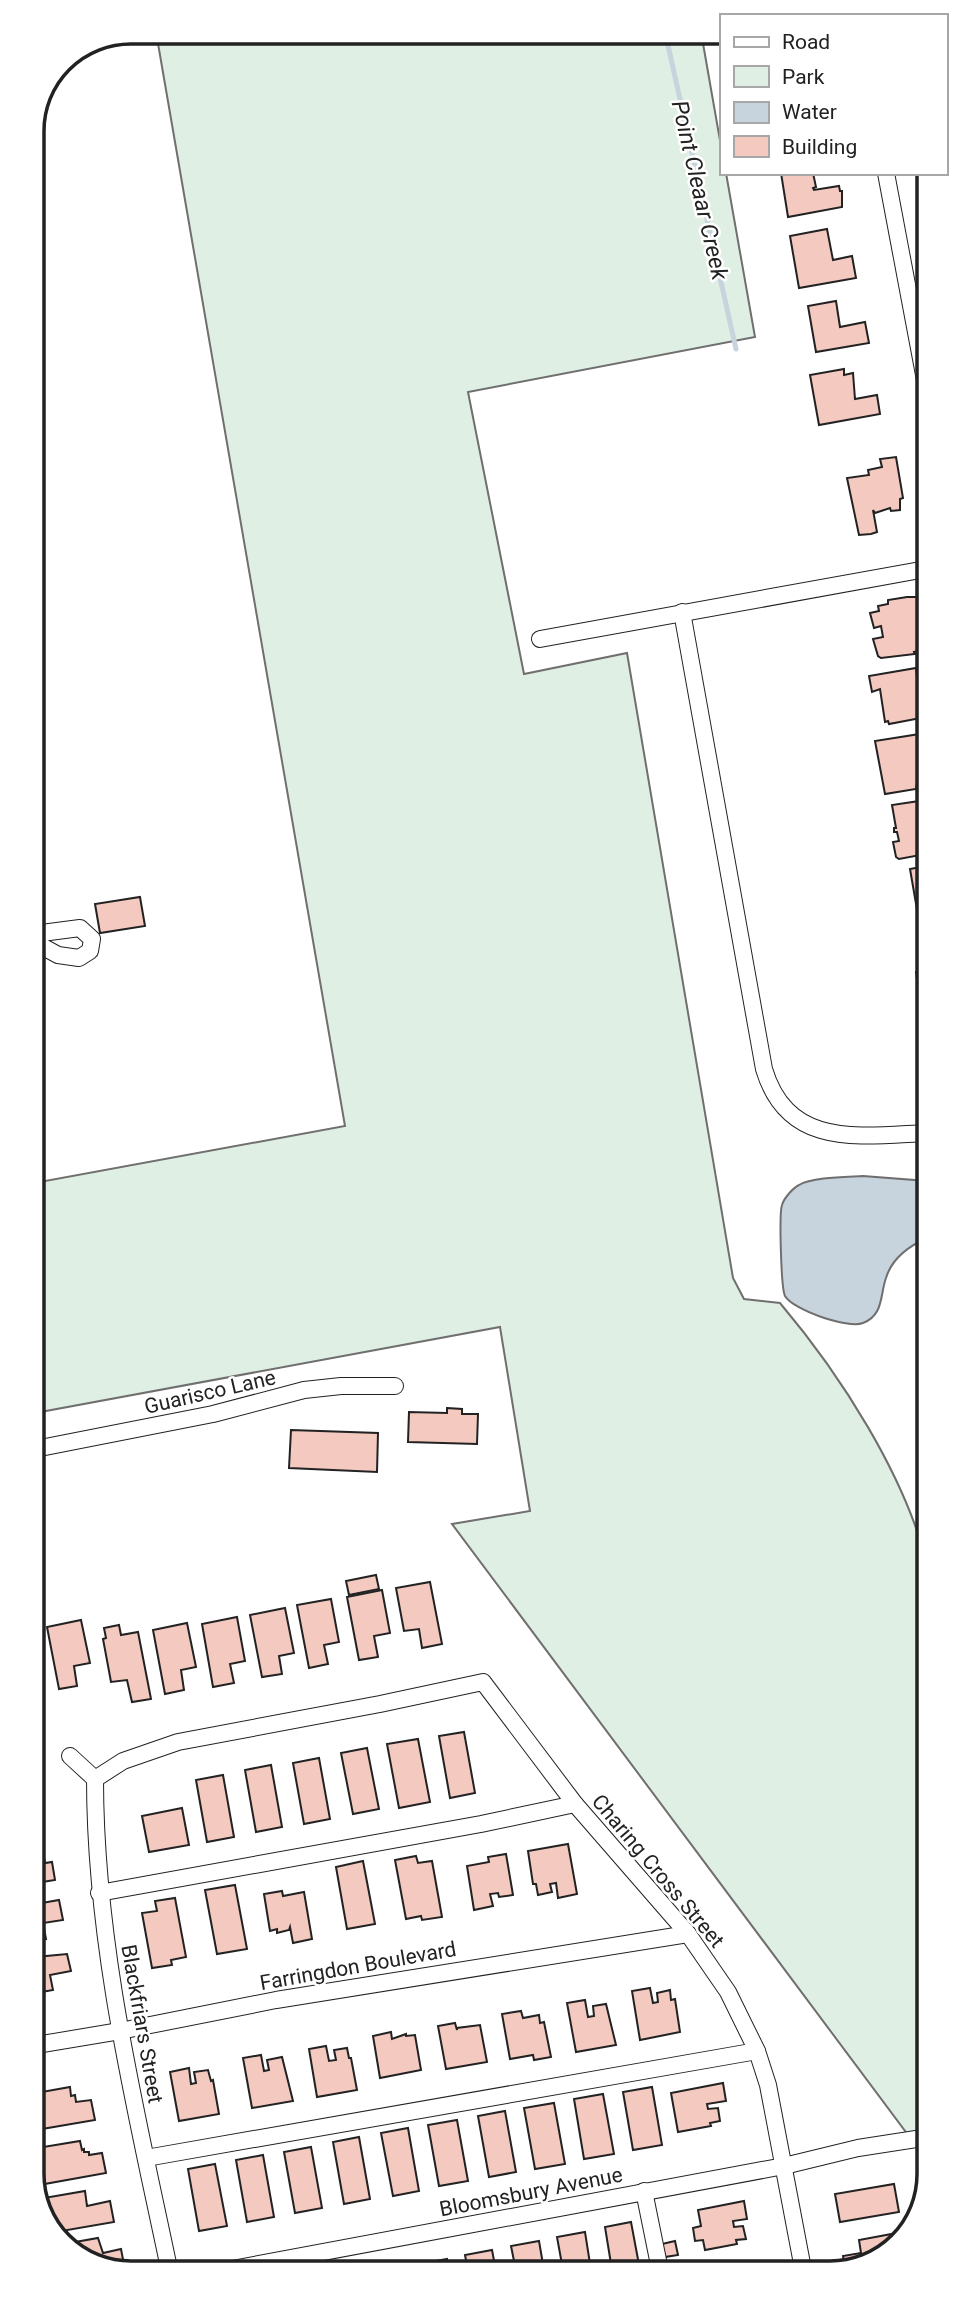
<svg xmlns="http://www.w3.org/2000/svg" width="961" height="2305" font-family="Roboto,sans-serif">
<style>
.green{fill:#e0efe3;stroke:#6f6f6f;stroke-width:2}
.water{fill:#c7d3dd;stroke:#6f6f6f;stroke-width:2}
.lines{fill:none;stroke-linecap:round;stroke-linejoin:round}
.stream{stroke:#c7d3dd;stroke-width:5}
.building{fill:#f3c9c0;stroke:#222;stroke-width:2}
.minor-casing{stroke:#222;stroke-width:18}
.minor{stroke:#fff;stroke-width:16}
.labels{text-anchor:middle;stroke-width:5;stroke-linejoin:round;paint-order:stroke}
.street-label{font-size:21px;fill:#222;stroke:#fff}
.water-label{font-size:23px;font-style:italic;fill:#222;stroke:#fff}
.rim{fill:none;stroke:#222;stroke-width:3.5}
</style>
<rect width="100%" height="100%" fill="#fff"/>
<path class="green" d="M156 32H701L721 146V173H726L755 337 468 392 524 674 627 653 733 1278 744 1299 780 1303C840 1374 906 1476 928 1568L929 2163 452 1524 530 1511 500 1327 35 1413 34 1183 345 1126Z"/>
<path class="water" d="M863 1176 927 1181V1238C909 1246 892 1258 886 1278 880 1294 884 1315 863 1323 848 1329 793 1310 785 1296 781 1288 779 1213 782 1205 784 1198 793 1188 799 1185 812 1177 847 1177 863 1176Z"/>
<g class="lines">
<path class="stream" d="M665 32 736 349"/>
</g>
<g class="building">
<path d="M781 173H813L816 187 813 188 814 190 839 186 840 191H842V207L788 217Z"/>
<path d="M827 229 833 260 852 256 856 278 799 288 790 236Z"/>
<path d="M836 301 840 327 865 322 869 343 816 352 808 306Z"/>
<path d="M844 369V375L853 373 855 399 877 395 880 414 819 425 810 375Z"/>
<path d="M896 457 903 498 900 499V510L891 511 890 508 875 513 873 510 877 532 871 534 859 535 847 478 869 475 868 470 882 467 880 459Z"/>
<path d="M907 597H920L924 624H919L926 649 914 652 915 654 881 658 878 656 873 639 883 637 881 626 874 628 870 613 879 611 878 606 888 604V600Z"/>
<path d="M916 668 919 695 926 694V717L889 724 888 721 885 722 880 689 872 692 869 676Z"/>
<path d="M926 733V754H923L924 761H922L923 766H925L926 781 917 783 916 789 885 794 875 741Z"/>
<path d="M926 800V854L899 859 896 857 893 842 899 841 897 832H894V828H896L892 805Z"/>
<path d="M926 866V920L919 921 910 869Z"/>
<path d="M140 897 145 926 100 933 95 904Z"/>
<path d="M926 969 927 989 921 990 918 987 916 972Z"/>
<path d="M447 1408 462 1409V1414H478L477 1444 408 1442 409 1412 447 1413Z"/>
<path d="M291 1430 378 1433 377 1472 289 1468Z"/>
<path d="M376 1575 379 1589 349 1595 346 1581Z"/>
<path d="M430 1582 442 1644 422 1648 419 1629 404 1631 396 1588Z"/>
<path d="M382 1590 390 1633 374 1636 378 1657 359 1660 347 1597Z"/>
<path d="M331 1599 339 1642 324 1645 328 1664 309 1668 297 1605Z"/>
<path d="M285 1608 294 1653 279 1656 282 1674 262 1677 250 1615Z"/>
<path d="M237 1617 245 1661 230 1664 234 1683 213 1687 202 1624Z"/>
<path d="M81 1620 90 1663 74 1666 77 1686 59 1689 47 1627Z"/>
<path d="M187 1623 196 1667 181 1670 184 1690 165 1694 153 1630Z"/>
<path d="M119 1625 121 1635 138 1632 151 1699 132 1702 127 1680 111 1682 103 1639 106 1638 104 1628Z"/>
<path d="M464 1732 475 1793 450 1798 439 1736Z"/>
<path d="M418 1739 430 1802 399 1808 387 1744Z"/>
<path d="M367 1748 379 1809 353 1814 341 1753Z"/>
<path d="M319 1758 330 1819 304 1824 293 1763Z"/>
<path d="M271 1765 282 1827 256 1832 245 1770Z"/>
<path d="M223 1775 234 1837 207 1842 196 1780Z"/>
<path d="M182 1808 189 1845 149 1852 142 1816Z"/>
<path d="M568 1844 577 1894 558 1898 556 1883 550 1884 552 1892 538 1895 536 1884H533L528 1851Z"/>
<path d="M42 1845 45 1863 52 1862 55 1880 36 1883V1846Z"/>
<path d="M506 1854 513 1895 499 1897 498 1893 490 1894 493 1906 474 1910 467 1866 489 1862 488 1857Z"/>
<path d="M416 1856 418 1863 432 1861 442 1917 422 1920 421 1916 406 1919 395 1860Z"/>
<path d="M363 1861 375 1924 347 1929 336 1867Z"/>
<path d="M235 1885 247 1949 217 1954 205 1890Z"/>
<path d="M282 1891 283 1896 304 1892 312 1939 293 1943 290 1927 289 1930 277 1933V1929L270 1931 264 1894Z"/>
<path d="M175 1898 186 1957 171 1960 172 1965 152 1968 142 1913 157 1911 155 1901Z"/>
<path d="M59 1900 63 1920 43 1923 46 1939 36 1940V1904Z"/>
<path d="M67 1954 71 1971 50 1975 53 1990 36 1993V1957Z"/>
<path d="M650 1988 653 2003 658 2002 657 1993 670 1990 671 2000 675 1999 680 2032 640 2040 632 1991Z"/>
<path d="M585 2000 588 2017 594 2016 593 2006 606 2004 616 2045 576 2052 567 2003Z"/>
<path d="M521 2011 523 2018 539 2015 540 2023 544 2022 551 2057 534 2060 533 2055 510 2059 502 2014Z"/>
<path d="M455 2023 457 2030V2028L480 2025 487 2062 446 2069 438 2026Z"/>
<path d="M391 2032 392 2039 406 2034V2036L415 2035 421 2070 380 2078 373 2036Z"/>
<path d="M326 2046 329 2061 336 2060 334 2050 347 2048 349 2058H351L357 2090 317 2097 309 2049Z"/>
<path d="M261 2055 264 2071 269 2070 267 2060 282 2057 293 2101 252 2108 243 2058Z"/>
<path d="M189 2068 191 2084 196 2083 194 2072 208 2070 211 2081 213 2080 219 2114 179 2121 170 2072Z"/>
<path d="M723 2083 726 2101 707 2104 708 2109 718 2108 720 2121 710 2123 711 2126 678 2132 671 2093Z"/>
<path d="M70 2087 71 2096 75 2095 76 2102 91 2100 95 2120 36 2130V2093Z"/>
<path d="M652 2087 662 2145 633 2150 623 2092Z"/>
<path d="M603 2094 614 2154 584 2159 574 2099Z"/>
<path d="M554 2103 565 2164 535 2169 524 2108Z"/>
<path d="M505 2111 516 2172 489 2177 478 2116Z"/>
<path d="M457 2120 468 2181 439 2186 428 2125Z"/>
<path d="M408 2128 419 2191 393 2196 381 2133Z"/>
<path d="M359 2137 370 2199 344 2204 333 2142Z"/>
<path d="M80 2141 82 2150 84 2149V2152H89V2155L102 2153 106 2173 39 2185 37 2148Z"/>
<path d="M311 2147 322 2208 295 2213 284 2152Z"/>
<path d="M263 2155 274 2217 247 2222 236 2160Z"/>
<path d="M215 2164 227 2226 199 2231 188 2169Z"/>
<path d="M894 2184 899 2212 840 2222 835 2194Z"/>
<path d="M85 2191 87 2206 110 2201 114 2222 56 2232 48 2222 44 2198Z"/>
<path d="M744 2201 747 2219 733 2221 734 2227 743 2226 746 2239 736 2240 737 2244 705 2250 703 2240 695 2241 693 2228 701 2226 698 2210Z"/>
<path d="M631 2222 640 2270H612L605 2227Z"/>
<path d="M585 2232 591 2270H563L557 2237Z"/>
<path d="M897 2233 899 2242 862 2268H845L843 2256 861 2253 859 2240Z"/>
<path d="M98 2238 103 2253 121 2249 125 2270 118 2271 70 2253 64 2244Z"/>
<path d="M539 2241 544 2270 516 2271 511 2246Z"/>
<path d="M675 2241 678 2255 665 2257 662 2244Z"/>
<path d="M492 2250 496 2271H468L465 2255Z"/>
<path d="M447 2259 449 2271H421L419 2264Z"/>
</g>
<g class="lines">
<g class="minor-casing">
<g id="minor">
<path d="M886 173 925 380"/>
<path d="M682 612 764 1069C788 1149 859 1136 927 1133"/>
<path d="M540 639 926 569"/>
<path d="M34 934 80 928 92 939 90 951 79 958 58 955 34 942"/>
<path d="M35 1449 213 1414 304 1390 341 1386H395"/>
<path d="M70 1756 95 1779"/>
<path d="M95 1779 123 1761 178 1742 380 1704 483 1682 575 1804 688 1934 728 1992 757 2051 768 2085 803 2269"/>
<path d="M95 1779C95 1946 136 2110 170 2273"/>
<path d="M99 1893 481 1824 575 1804"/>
<path d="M36 2045 120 2031 276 2000 688 1934"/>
<path d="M146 2158 757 2051"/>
<path d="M644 2191 660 2270"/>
<path d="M211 2273 784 2166 858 2148 929 2137"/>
</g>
</g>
<use href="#minor" class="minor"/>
</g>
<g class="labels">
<g class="street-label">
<text transform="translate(210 1392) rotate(-13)" y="7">Guarisco Lane</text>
<text transform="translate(658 1871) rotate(50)" y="7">Charing Cross Street</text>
<text transform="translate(358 1966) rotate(-10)" y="7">Farringdon Boulevard</text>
<text transform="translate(142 2024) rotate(80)" y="7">Blackfriars Street</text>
<text transform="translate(531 2192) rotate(-11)" y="7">Bloomsbury Avenue</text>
</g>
<g class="water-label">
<text transform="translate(700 190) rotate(77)" y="8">Point Cleaar Creek</text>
</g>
</g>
<path d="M0 0H961V2305H0ZM131 44H830A87 87 0 0 1 917 131V2174A87 87 0 0 1 830 2261H131A87 87 0 0 1 44 2174V131A87 87 0 0 1 131 44Z" fill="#fff" fill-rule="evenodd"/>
<path class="rim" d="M131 44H830A87 87 0 0 1 917 131V2174A87 87 0 0 1 830 2261H131A87 87 0 0 1 44 2174V131A87 87 0 0 1 131 44Z"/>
<rect x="720" y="14" width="228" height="161" fill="#ffffff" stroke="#a7a7a7" stroke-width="2"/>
<rect x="734" y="37" width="35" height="10" fill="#ffffff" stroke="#a7a7a7" stroke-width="2"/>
<text x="782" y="49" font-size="21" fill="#222222">Road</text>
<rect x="734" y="66" width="35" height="21" fill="#e0efe3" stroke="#a7a7a7" stroke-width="2"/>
<text x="782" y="84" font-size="21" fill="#222222">Park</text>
<rect x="734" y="102" width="35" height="21" fill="#c7d3dd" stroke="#a7a7a7" stroke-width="2"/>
<text x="782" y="119" font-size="21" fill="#222222">Water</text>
<rect x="734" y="136" width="35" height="21" fill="#f3c9c0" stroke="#a7a7a7" stroke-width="2"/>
<text x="782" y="154" font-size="21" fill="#222222">Building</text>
</svg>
